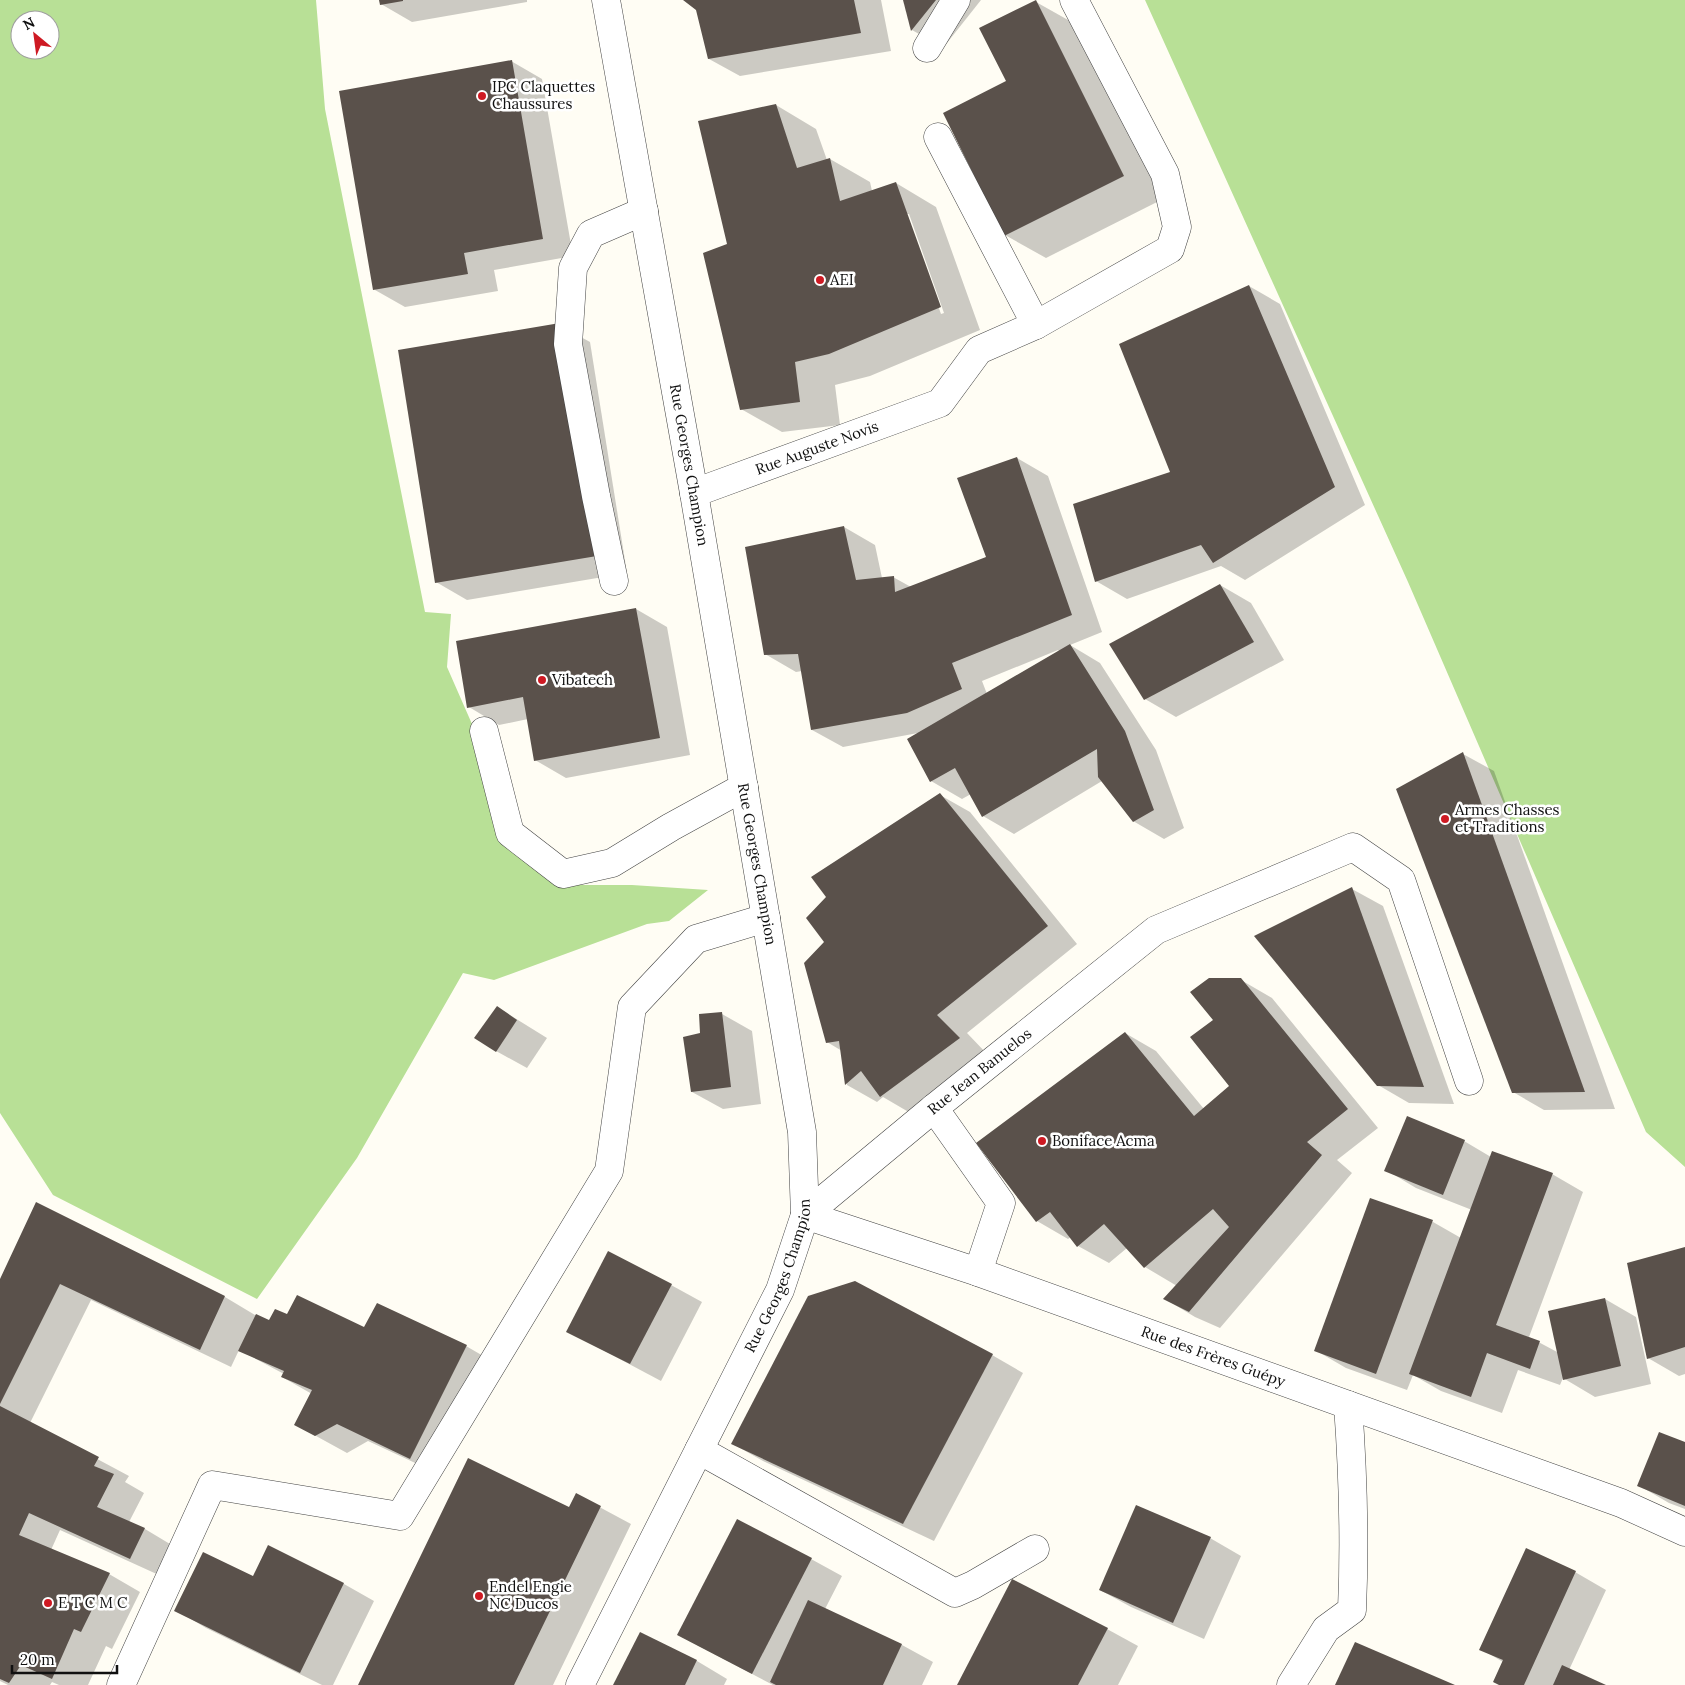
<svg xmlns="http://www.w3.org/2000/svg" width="1685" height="1685" font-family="Lora,serif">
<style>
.forest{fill:#b8e096;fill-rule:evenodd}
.shadow{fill:#0003;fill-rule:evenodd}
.building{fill:#5a514b}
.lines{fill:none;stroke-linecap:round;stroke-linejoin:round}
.minor-casing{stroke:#434343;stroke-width:29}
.minor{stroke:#fff;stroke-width:28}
.poi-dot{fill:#ce1a23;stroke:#fff;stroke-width:2}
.labels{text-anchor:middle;stroke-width:5;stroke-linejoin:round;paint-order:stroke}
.poi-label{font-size:15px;fill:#101010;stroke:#fff;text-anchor:start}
.street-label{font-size:15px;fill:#101010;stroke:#fff}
</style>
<rect width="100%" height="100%" fill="#fffdf4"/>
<g class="forest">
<path d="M0 0H316L325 109 425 612 451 614 447 667 504 797 562 885H632L708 890 669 921 647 924 494 980 463 973 357 1158 257 1299 53 1195 0 1113ZM20 20H50V50H20Z"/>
<path d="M1145 0H1685V1167L1646 1132 1408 582Z"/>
</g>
<g class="shadow">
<path d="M381 0H527V2L412 22 381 4Z"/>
<path d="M685 0H881L891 51 740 76 709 59 698 9Z"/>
<path d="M905 0H981L943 48 912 30Z"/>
<path d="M1036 2 1077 25 1163 199 1046 258 1005 235 1007 82Z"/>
<path d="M511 61 542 79 573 256 494 270 498 291 405 307 375 290Z"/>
<path d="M776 105 816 129 827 160 830 159 870 182 872 191 896 183 936 207 980 330 870 376 835 385 840 425 782 432 741 409 728 245ZM906 214H909L944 313 941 314Z"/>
<path d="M1249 286 1280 304 1365 505 1245 580 1221 566 1127 599 1096 581 1171 473Z"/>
<path d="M559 325 590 342 627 573 467 600 436 582Z"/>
<path d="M1017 458 1048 476 1102 632 1070 645 1100 663 1156 750 1184 828 1164 839 1133 821 1102 781 1014 834 983 816 971 794 962 799 931 781 918 733 843 747 812 730 802 671 796 672 765 654 844 527 875 545 882 578 893 577 911 587 987 558ZM1058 650 1059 651 987 694 982 681Z"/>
<path d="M1220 585 1251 603 1284 660 1176 717 1145 699Z"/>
<path d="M636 609 667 627 690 755 566 778 535 760 528 719 499 725 469 707Z"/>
<path d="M1463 754 1494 771 1615 1109 1544 1110 1513 1092Z"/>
<path d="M940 795 970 812 1077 944 967 1033 989 1056 912 1114 883 1097 877 1102 847 1085 842 1051 827 1042 826 942Z"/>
<path d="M1352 889 1383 906 1454 1104 1409 1103 1378 1085Z"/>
<path d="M1241 980 1272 998 1378 1128 1337 1160 1352 1173 1220 1328 1195 1317 1165 1299 1177 1286 1145 1267 1127 1248 1109 1263 1078 1246 1071 1237 1068 1239 1037 1221 978 1143 1125 1033 1156 1051 1204 1109 1230 1086 1215 1021Z"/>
<path d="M497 1007 547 1038 527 1068 496 1051Z"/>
<path d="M722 1014 752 1031 761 1104 723 1109 692 1092Z"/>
<path d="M1464 1141 1491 1157 1552 1174 1583 1192 1529 1337 1559 1353 1605 1299 1636 1317 1651 1384 1595 1397 1563 1378 1560 1385 1518 1370 1502 1413 1441 1391 1413 1375 1407 1390 1346 1368 1315 1350 1371 1199 1433 1222 1461 1238 1472 1210 1416 1188 1386 1170Z"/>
<path d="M37 1204 225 1297 255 1315 270 1322 288 1316 466 1346 497 1364 441 1475 368 1441 347 1453 296 1425 312 1394 282 1377 284 1374 239 1350 231 1367 91 1300 30 1423 129 1476 125 1482 144 1493 129 1522 145 1529 175 1547 161 1576 60 1530 51 1550 109 1574 140 1592 112 1649 106 1646 88 1685H59L52 1682 50 1685H8L0 1681V1282Z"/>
<path d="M1685 1249V1374L1679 1376 1648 1358Z"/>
<path d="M671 1285 702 1302 661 1381 567 1331Z"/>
<path d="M992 1355 1023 1373 934 1541 763 1461 733 1444Z"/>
<path d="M1685 1444V1509L1669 1503 1638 1485Z"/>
<path d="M577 1495 631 1524 553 1685H359L570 1508Z"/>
<path d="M1210 1538 1241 1556 1204 1639 1131 1607 1100 1590Z"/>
<path d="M269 1547 344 1584 374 1601 333 1685H322L206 1628 176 1610 254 1578Z"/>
<path d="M811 1559 842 1576 825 1609 902 1645 933 1662 922 1685H773L678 1635Z"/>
<path d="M1575 1572 1606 1590 1569 1670 1603 1685H1500L1503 1662 1481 1649Z"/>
<path d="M1107 1629 1138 1646 1118 1685H958Z"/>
<path d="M640 1633 697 1661 727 1679 724 1685H614Z"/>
</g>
<g class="building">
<path d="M379 0H403V1L380 5Z"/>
<path d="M683 0H854L861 33 708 59 696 10Z"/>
<path d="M903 0H936L911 31Z"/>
<path d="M1036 0 1124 176 1004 236 943 113 1006 81 979 28Z"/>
<path d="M512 60 543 239 464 253 468 274 373 290 339 91Z"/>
<path d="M776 104 797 168 830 158 840 201 896 182 941 307 829 354 795 362 800 402 740 410 703 253 727 244 698 121Z"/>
<path d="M1249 285 1335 487 1213 563 1201 545 1095 582 1073 504 1170 472 1119 344Z"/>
<path d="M560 323 597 556 435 583 398 350Z"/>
<path d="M1017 457 1072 615 952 663 962 689 907 713 811 730 798 654 764 655 745 547 844 526 856 580 894 576 895 592 986 557 957 478Z"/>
<path d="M1220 584 1254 642 1144 700 1109 644Z"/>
<path d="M636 608 660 738 534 761 523 697 467 708 456 641Z"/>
<path d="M1070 644 1125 731 1154 810 1133 822 1098 777 1097 749 982 817 955 768 930 782 907 739Z"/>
<path d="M1463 752 1585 1092 1512 1093 1396 789Z"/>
<path d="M940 793 1048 926 937 1015 960 1038 880 1097 861 1071 845 1085 839 1041 826 1043 804 963 824 942 806 918 826 897 811 877Z"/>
<path d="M1352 887 1424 1087 1377 1086 1254 936Z"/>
<path d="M1209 978H1241L1348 1109 1307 1142 1322 1155 1189 1312 1163 1299 1229 1227 1213 1209 1144 1268 1104 1224 1077 1247 1050 1212 1036 1222 976 1143 1125 1032 1194 1116 1229 1086 1190 1037 1213 1020 1190 992Z"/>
<path d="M497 1006 517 1020 496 1052 474 1038Z"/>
<path d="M722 1012 731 1087 691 1092 683 1037 700 1033 699 1014Z"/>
<path d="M1407 1116 1465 1140 1443 1195 1384 1171Z"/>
<path d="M1492 1151 1553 1173 1496 1325 1540 1341 1530 1369 1487 1353 1471 1397 1409 1374Z"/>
<path d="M1370 1198 1433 1220 1376 1374 1314 1351Z"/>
<path d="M36 1202 225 1296 200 1350 60 1284 0 1404V1279Z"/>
<path d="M1685 1247V1347L1647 1359 1627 1263Z"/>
<path d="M608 1251 672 1284 630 1364 566 1332Z"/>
<path d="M855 1281 993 1354 903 1524 731 1444 808 1296Z"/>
<path d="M297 1295 364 1327 377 1303 467 1345 410 1459 337 1424 315 1436 294 1425 312 1390 281 1377 284 1371 238 1351 256 1314 269 1320 275 1309 287 1314Z"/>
<path d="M1605 1298 1621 1366 1563 1380 1548 1311Z"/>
<path d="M0 1406 99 1457 94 1466 114 1474 97 1507 145 1528 130 1559 29 1513 19 1535 110 1573 81 1632 74 1629 52 1679 21 1665 9 1683 0 1679Z"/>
<path d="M1659 1432 1685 1442V1506L1637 1486Z"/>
<path d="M468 1458 569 1507 576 1493 601 1506 514 1685H358Z"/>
<path d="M1136 1505 1211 1537 1173 1623 1099 1590Z"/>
<path d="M737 1519 812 1558 752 1674 677 1635Z"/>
<path d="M268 1545 344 1583 300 1673 174 1611 203 1552 253 1576Z"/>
<path d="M1526 1548 1576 1571 1524 1685H1499L1493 1682 1503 1660 1479 1650Z"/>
<path d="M1012 1579 1108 1628 1078 1685H957Z"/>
<path d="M808 1600 902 1644 883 1685H776L770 1682Z"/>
<path d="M640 1632 697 1660 685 1685H613Z"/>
<path d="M1355 1642 1455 1685H1335Z"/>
<path d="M1562 1665 1606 1685H1553Z"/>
</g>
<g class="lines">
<g class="minor-casing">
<g id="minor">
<path d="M927 48 956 0"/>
<path d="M1036 325 1170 249 1177 227 1165 174 1074 0"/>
<path id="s1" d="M694 493 940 403 979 350 1036 325 938 137"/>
<path d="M614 581 596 496 568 344 573 268 591 234 644 211"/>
<path d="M484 731 510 833 563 874 612 863 671 827 744 787"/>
<path d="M934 1108 1001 1203 978 1272"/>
<path id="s2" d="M805 1215 978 1272 1621 1503 1685 1532"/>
<path id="s3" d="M805 1215 934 1108 1156 930 1353 847 1401 880 1469 1081"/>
<path d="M699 1450 955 1593 973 1585 1035 1549"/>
<path d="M121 1685 212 1485 400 1516 609 1171 632 1007 696 939 766 918"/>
<path id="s4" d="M580 1685 780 1290 805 1215 802 1132 694 493 606 0"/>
<path d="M1291 1685 1326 1629 1352 1610C1355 1541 1353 1473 1348 1405"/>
</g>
</g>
<use href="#minor" class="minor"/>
</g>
<g class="poi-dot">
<circle cx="482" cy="96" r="5"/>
<circle cx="820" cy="280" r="5"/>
<circle cx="542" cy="680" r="5"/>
<circle cx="1445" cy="819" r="5"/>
<circle cx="1042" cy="1141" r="5"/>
<circle cx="479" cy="1596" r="5"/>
<circle cx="48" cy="1603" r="5"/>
</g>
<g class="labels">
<g class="poi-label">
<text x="492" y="92">IPC Claquettes<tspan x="492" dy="17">Chaussures</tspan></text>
<text x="830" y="285">AEI</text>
<text x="552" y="685">Vibatech</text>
<text x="1455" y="815">Armes Chasses<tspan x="1455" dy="17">et Traditions</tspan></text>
<text x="1052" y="1146">Boniface Acma</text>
<text x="489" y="1592">Endel Engie<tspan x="489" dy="17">NC Ducos</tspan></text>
<text x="58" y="1608">E T C M C</text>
</g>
<g class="street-label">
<text dy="5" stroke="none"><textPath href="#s1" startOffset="131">Rue Auguste Novis</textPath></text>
<text transform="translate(689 465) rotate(80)" y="5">Rue Georges Champion</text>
<text transform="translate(757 864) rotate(80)" y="5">Rue Georges Champion</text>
<text dy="5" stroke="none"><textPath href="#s3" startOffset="226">Rue Jean Banuelos</textPath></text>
<text dy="5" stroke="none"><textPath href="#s4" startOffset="456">Rue Georges Champion</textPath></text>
<text dy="5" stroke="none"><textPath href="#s2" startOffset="432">Rue des Frères Guépy</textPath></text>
</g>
</g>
<g transform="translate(35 35) rotate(331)"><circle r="24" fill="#ffffff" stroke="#9f9f9f"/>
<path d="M0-4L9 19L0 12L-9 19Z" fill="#ce1a23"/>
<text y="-8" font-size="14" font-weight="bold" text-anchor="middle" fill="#101010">N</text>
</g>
<path d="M12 1665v8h105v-8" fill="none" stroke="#101010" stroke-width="2.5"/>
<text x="20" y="1665" font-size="15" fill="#101010" stroke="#ffffff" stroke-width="4" paint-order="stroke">20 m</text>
</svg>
